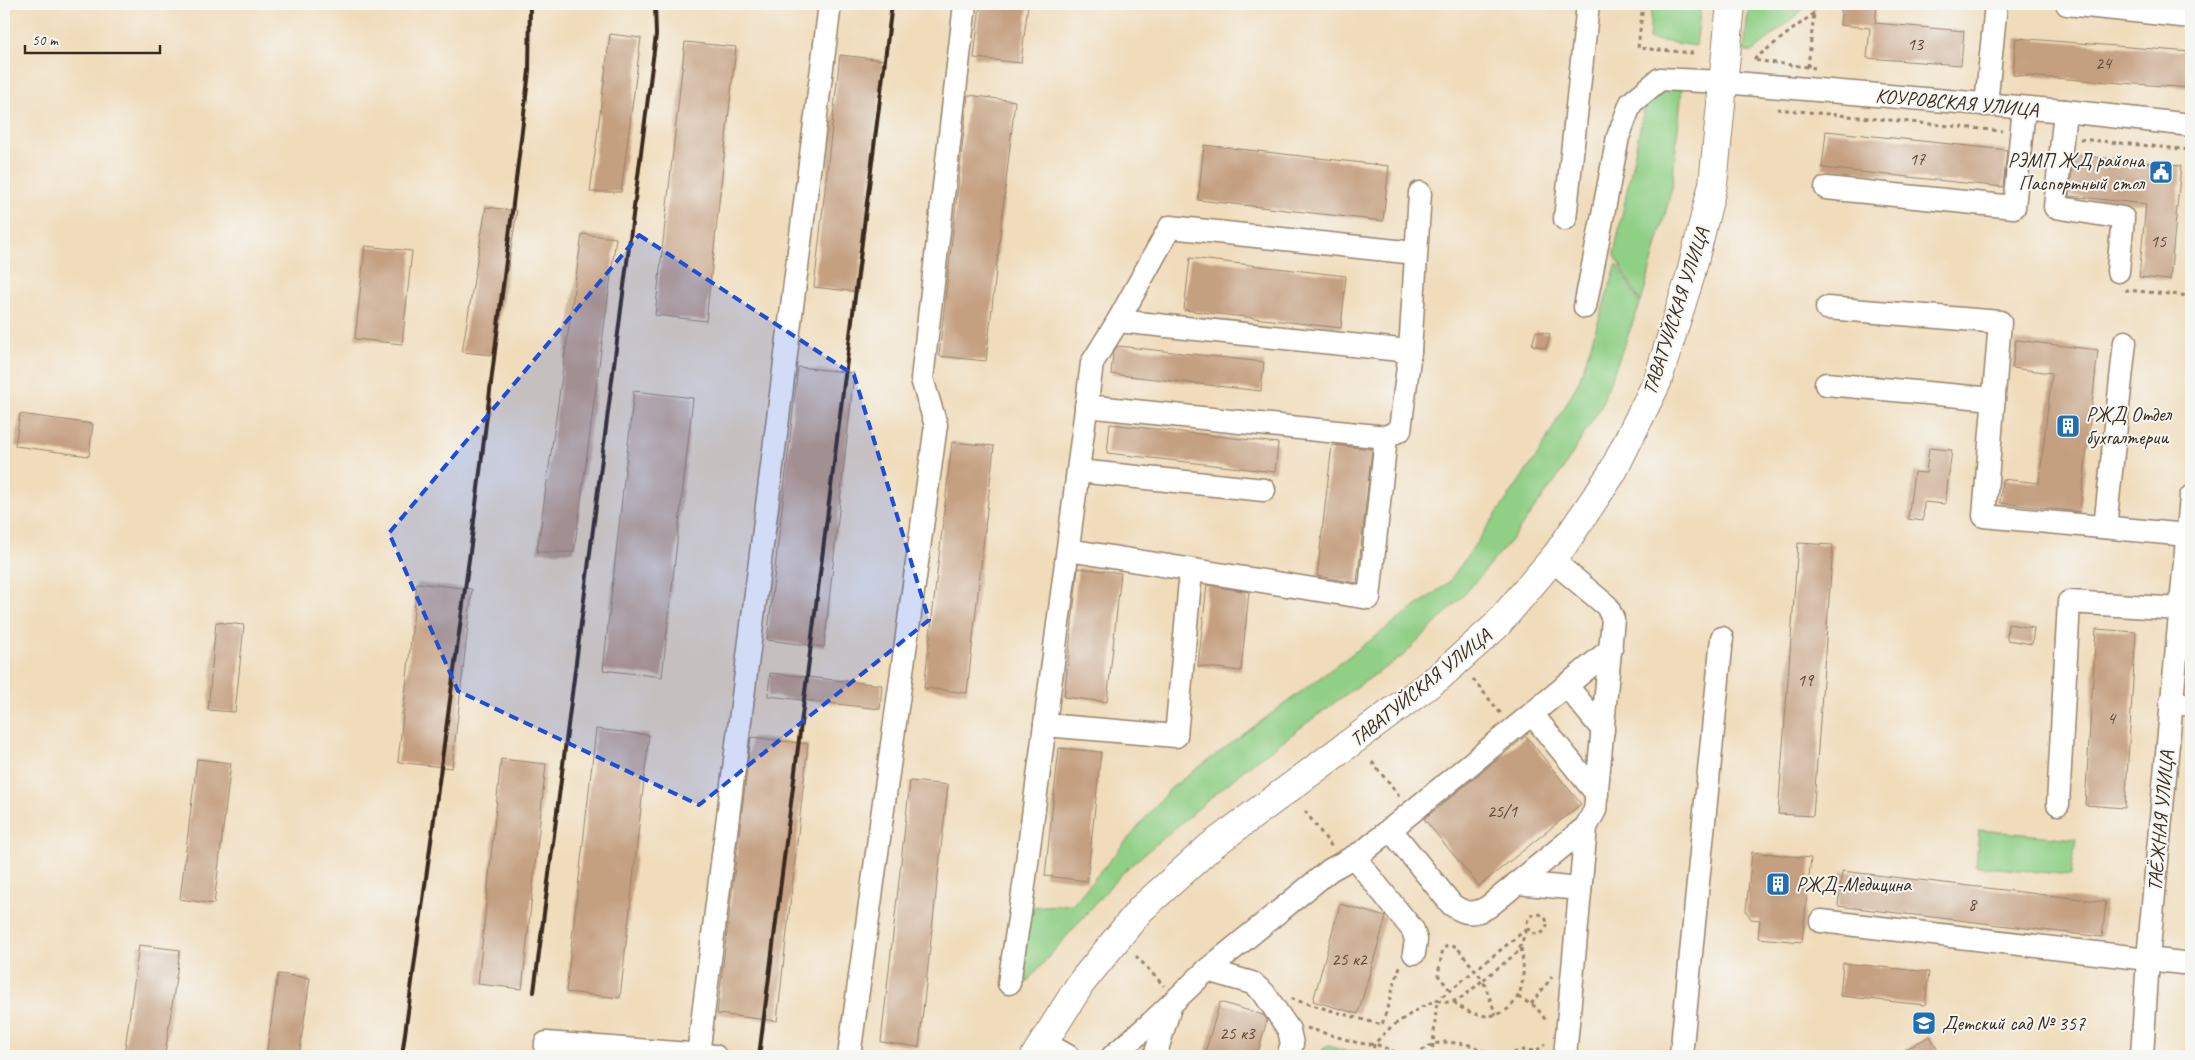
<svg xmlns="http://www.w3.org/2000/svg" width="2195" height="1060" font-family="Caveat,sans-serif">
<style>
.green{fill:#90cf86;stroke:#667c52}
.building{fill:#c49f80}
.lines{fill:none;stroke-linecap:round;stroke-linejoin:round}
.minor-casing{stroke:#96826c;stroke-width:25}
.major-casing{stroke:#96826c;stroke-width:30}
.path{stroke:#96826c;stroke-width:3;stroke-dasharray:4 4;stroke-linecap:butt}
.minor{stroke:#fff;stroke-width:22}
.major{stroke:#fff;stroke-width:28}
.rail{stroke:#3b2a1e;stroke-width:4}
.marked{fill:#1d4ed8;fill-opacity:0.2;stroke:#1d4ed8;stroke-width:4;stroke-dasharray:10 6;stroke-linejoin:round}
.labels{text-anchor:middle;stroke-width:4;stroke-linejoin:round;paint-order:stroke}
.number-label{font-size:18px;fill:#5d4736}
.street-label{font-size:20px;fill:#3b2a1e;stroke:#f6f6f2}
.poi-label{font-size:20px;fill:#3b2a1e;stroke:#f6f6f2;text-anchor:start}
</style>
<rect width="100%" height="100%" fill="#f6f6f2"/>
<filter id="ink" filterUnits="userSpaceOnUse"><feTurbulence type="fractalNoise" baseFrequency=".02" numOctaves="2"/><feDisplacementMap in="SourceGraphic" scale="10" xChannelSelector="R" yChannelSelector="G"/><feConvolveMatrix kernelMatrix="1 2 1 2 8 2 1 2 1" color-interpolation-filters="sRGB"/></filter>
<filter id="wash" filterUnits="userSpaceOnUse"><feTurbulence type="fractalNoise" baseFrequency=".0096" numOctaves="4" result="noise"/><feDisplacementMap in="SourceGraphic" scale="20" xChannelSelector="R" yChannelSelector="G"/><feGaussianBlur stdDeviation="1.12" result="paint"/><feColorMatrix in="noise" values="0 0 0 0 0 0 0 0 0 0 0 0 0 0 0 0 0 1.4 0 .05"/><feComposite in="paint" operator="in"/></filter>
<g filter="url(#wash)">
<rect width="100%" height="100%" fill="#f0dbba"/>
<g class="green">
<path d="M1652 4H1701L1696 46 1649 39Z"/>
<path d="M1749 4H1806L1805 8 1752 52 1744 51Z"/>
<path d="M1665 89H1682L1672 188 1641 303 1614 254 1644 108Z"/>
<path d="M1617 264 1640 304 1600 408 1560 474 1512 539 1463 596 1404 655 1342 697 1245 769 1123 872 1024 985 1029 907 1073 904 1171 788 1449 582 1539 453 1579 381Z"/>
<path d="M1979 830 2076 839 2071 875 1976 866Z"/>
<path d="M1328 1046 1345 1051H1360L1366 1056H1320L1324 1048Z"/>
</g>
<g id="blocks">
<g class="building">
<path d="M980 4H1028L1021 63 974 58Z"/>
<path d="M1842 4H1877L1875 23 1964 31 1961 65 1867 58 1870 28 1840 25Z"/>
<path d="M610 34 641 38 621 192H590Z"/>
<path d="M2016 38 2191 52V88L2013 75Z"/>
<path d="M685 42 736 47 706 321 655 315Z"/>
<path d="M840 55 883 60 858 292 814 287Z"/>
<path d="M968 95 1015 101 986 361 939 356Z"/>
<path d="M1826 131 2007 150 2003 187 1822 168Z"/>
<path d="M1204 145 1389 166 1383 221 1198 200Z"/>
<path d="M2074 155 2181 166 2170 280 2139 277 2146 204 2069 196Z"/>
<path d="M486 207 517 211 494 355 462 352Z"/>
<path d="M582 234 616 238 574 552H537Z"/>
<path d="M365 246 412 251 402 344 355 339Z"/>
<path d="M1190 258 1346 276 1341 328 1184 310Z"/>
<path d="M1536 331 1550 334 1546 348 1532 345Z"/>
<path d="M2016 340 2098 350 2080 512 2000 503 2002 479 2039 483 2052 373 2012 368Z"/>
<path d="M1118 346 1264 362 1261 391 1111 374 1113 353Z"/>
<path d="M798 367 854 373 824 647 767 640Z"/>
<path d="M634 391 693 398 662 677 603 670Z"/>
<path d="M20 414 93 424 89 456 15 446Z"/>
<path d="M1110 424 1278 443 1275 472 1107 453Z"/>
<path d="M952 442 994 446 967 693 924 688Z"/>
<path d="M1332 445 1372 449 1357 583 1317 576Z"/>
<path d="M1929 448 1952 450 1945 504 1924 502 1923 521 1908 519 1914 472 1926 473Z"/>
<path d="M1798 543 1833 545 1813 816 1778 814Z"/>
<path d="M1078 568 1121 573 1107 702 1064 697Z"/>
<path d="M417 583 472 589 452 768 398 762Z"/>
<path d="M1207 585 1249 592 1241 671 1198 666Z"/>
<path d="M216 622 244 625 235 712 208 710Z"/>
<path d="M2008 624 2034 628 2032 644 2007 640Z"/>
<path d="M2096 629 2136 632 2125 808 2085 805Z"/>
<path d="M770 673 882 685 880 709 768 696Z"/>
<path d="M596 729 649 735 620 998 566 992Z"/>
<path d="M1526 736 1581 804 1479 886 1424 819Z"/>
<path d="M751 737 808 744 777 1021 717 1014Z"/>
<path d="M1059 748 1101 752 1087 881 1045 876Z"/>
<path d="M197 759 231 763 214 904 180 899Z"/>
<path d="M501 759 546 764 522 989 478 984Z"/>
<path d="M910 781 948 785 919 1047 881 1042Z"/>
<path d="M1752 852 1811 858 1802 942 1758 938 1760 920 1751 919 1746 911Z"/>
<path d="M1842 871 2106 902 2102 937 1838 906Z"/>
<path d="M1340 904 1386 917 1358 1014 1313 1001Z"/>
<path d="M139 945 180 950 165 1054 125 1049Z"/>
<path d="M1843 963 1929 972 1925 1005 1840 996Z"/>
<path d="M278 974 310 978 299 1056H266Z"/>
<path d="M1220 1002 1263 1015 1267 1020 1257 1056H1204Z"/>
<path d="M1930 1036 1941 1056H1894Z"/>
</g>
</g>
</g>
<g filter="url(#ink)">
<use href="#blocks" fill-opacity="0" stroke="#96826c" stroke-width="1"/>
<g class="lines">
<g class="minor-casing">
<g id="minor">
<path d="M2067 4 2191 17"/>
<path d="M1986 105 1996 4"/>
<path d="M2065 111 2055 207 2123 218 2118 271"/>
<path d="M1826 188 2014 207 2024 108"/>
<path d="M1565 219 1588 4"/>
<path d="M1585 307 1618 137 1631 103 1660 79 1723 82 2065 111 2191 125"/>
<path d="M1827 308 2000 322 1984 516 2187 535"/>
<path d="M1118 321 1410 351"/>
<path d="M1826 384 1994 399"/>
<path d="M1086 406 1386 437"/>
<path d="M1078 471 1264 490"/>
<path d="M2105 527 2125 342"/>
<path d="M1068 550 1369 598 1386 437 1400 430 1410 351 1420 193"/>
<path d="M1566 685 1603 730"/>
<path d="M2171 702 2191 705"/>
<path d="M1532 714 1597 794"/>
<path d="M1045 725 1176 736 1191 570"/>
<path d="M2058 804 2069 602 2180 609"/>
<path d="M1390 829 1452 905C1465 914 1474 915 1488 907L1586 827 1595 810 1613 619 1607 606 1552 560"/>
<path d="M1354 857 1413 930 1416 940 1414 953"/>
<path d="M1517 883 1580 889"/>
<path d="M1821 921 2191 964"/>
<path d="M1207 970 1252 983 1264 993 1289 1030 1292 1044 1288 1056"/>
<path d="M1009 983 1023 893 1092 363 1118 321 1170 227 1415 253"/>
<path d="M1043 1042 1068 1056"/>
<path d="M698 1055 830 4"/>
<path d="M545 1056 546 1043 715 1056"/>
<path d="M849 1056 936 425 922 379 965 4"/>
<path d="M1113 1056 1151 1023 1207 970 1330 870 1364 851 1611 649"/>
<path d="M1155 1056 1170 1007"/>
<path d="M1565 1056 1586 827"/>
<path d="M1681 1056 1722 638"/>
<path d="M2142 1056 2148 958 2191 497"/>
</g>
</g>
<g class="major-casing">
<path id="major" d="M1035 1056 1081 983 1141 909 1211 846 1439 677 1496 626 1558 553 1612 473 1657 382 1690 277 1713 184 1731 4"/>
</g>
<g class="path">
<path d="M1643 4 1638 48 1693 53"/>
<path d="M1814 13 1753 60 1815 68"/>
<path d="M1808 67 1815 4"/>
<path d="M1777 109 2002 131"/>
<path d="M2080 139 2191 150"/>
<path d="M2125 290 2191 296"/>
<path d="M1473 679 1502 715"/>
<path d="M1372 762 1400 797"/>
<path d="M1305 811 1332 847"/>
<circle cx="1537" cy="924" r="10"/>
<path d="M1136 956 1164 986"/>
<path d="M1450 990 1438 975 1443 948 1448 946H1456L1483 980 1518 952 1527 929"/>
<path d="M1518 997 1536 1007 1547 1022"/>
<path d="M1291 999 1382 1025 1400 966"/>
<path d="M1454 1002C1473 1019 1503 1023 1517 998 1525 984 1524 963 1521 948"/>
<path d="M1531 1004 1552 977"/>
<path d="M1307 1028 1358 1043 1378 1045 1404 1056 1414 1055 1433 1044 1445 1042 1467 1044 1487 1052 1499 1054H1509L1524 1050 1536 1051 1545 1044"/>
<path d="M1373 1056 1374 1044 1391 1027 1421 1007 1439 999 1528 928"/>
<path d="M1432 1056 1437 1000C1456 1008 1468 992 1483 980L1496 1015"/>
</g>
<use href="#minor" class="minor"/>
<use href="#major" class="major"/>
<g class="rail">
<path d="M534 992 656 35 655 4"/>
<path d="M402 1056 472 537 521 139 529 71 530 4"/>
<path d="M759 1056 892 4"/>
</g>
</g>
</g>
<path class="marked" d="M639 235 854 375 929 620 699 805 458 691 389 533Z"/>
<defs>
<g id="civic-square" transform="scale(1.25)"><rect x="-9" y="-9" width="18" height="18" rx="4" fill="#1f6fb2" stroke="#f6f6f2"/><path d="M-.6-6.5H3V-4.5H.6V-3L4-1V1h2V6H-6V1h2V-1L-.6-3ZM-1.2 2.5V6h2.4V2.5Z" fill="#fff"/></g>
<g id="building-square" transform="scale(1.25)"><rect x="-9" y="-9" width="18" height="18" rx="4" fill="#1f6fb2" stroke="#f6f6f2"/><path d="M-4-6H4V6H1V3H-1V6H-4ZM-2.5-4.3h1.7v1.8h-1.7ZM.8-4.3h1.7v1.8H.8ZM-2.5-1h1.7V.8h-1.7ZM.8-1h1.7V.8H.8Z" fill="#fff"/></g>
<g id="school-square" transform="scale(1.25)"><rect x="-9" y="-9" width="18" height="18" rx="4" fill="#1f6fb2" stroke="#f6f6f2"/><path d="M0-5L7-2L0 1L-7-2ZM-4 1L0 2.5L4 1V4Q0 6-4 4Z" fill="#fff"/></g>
</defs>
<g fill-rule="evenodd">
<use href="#civic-square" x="2161" y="172"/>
<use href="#building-square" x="2068" y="426"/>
<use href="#building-square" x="1778" y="884"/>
<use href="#school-square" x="1924" y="1023"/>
</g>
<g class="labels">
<g class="number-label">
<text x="1915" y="50">13</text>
<text x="2103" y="69">24</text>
<text x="1917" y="165">17</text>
<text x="2158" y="247">15</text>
<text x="1805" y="686">19</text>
<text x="2111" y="724">4</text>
<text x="1502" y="817">25/1</text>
<text x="1972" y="910">8</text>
<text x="1349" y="965">25 к2</text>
<text x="1237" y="1039">25 к3</text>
</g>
<g class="street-label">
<text transform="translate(1957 102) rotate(5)" y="7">КОУРОВСКАЯ УЛИЦА</text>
<text transform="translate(1675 311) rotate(-72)" y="7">ТАВАТУЙСКАЯ УЛИЦА</text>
<text transform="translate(1420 687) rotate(-39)" y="7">ТАВАТУЙСКАЯ УЛИЦА</text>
<text transform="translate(2160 821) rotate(-85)" y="7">ТАЁЖНАЯ УЛИЦА</text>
</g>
<g class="poi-label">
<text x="2144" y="167" text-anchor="end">РЭМП ЖД района<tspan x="2144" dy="23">Паспортный стол</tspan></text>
<text x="2086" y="421">РЖД Отдел<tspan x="2086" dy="23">бухгалтерии</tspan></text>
<text x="1796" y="891">РЖД-Медицина</text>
<text x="1942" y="1030">Детский сад № 357</text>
</g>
</g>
<rect width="2195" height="1060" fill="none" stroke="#f6f6f2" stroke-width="20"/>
<path d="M25 45v8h135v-8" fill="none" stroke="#3b2a1e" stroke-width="2.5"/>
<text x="32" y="45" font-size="15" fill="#3b2a1e" stroke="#f6f6f2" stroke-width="4" paint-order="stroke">50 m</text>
</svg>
